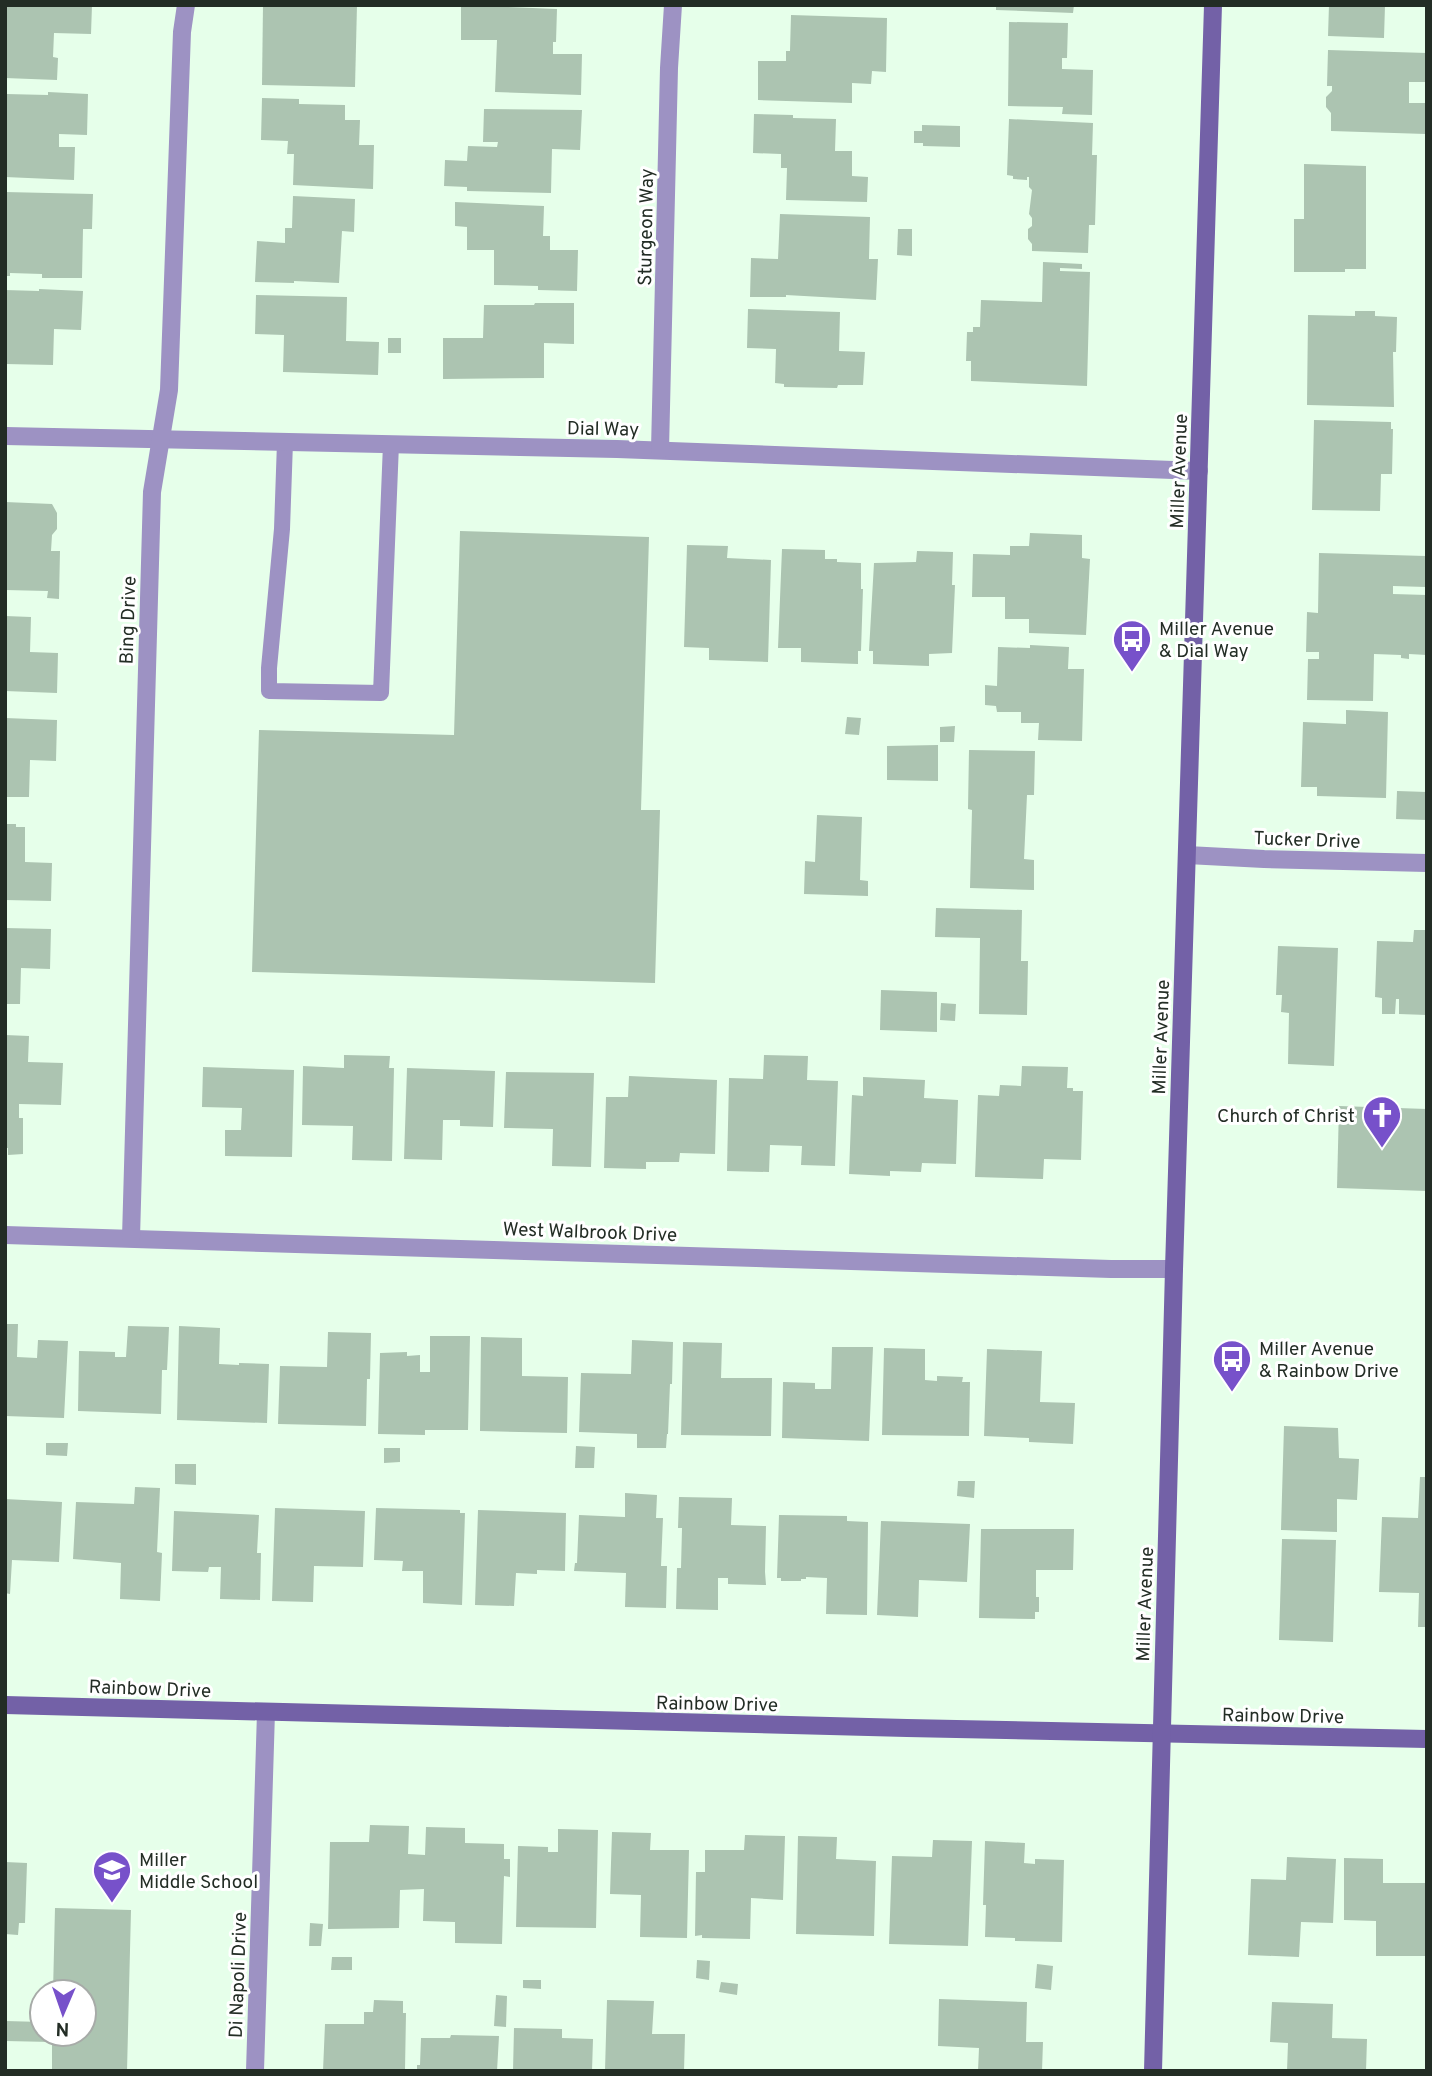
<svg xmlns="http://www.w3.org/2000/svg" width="1432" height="2076" font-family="Overpass,sans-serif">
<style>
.building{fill:#acc4b1}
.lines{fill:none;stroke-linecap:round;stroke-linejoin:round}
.lane{stroke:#9d92c3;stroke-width:16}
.street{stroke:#9d92c3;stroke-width:18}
.secondary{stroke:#7361a7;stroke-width:18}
.labels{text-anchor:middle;stroke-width:6;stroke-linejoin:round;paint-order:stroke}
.street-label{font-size:19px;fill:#232d25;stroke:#fff}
.poi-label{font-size:19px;fill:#232d25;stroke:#fff;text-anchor:start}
</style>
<rect width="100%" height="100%" fill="#e6ffea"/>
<g class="building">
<path d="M5 5H92L91 34 54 33 53 57 58 58 57 80 5 78Z"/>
<path d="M263 5H357L355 87 262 85Z"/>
<path d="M461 5 557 9 556 42H553V54H582L581 95 495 92 497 40H461Z"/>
<path d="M996 5H1074L1073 13 996 10Z"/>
<path d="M1329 5H1385L1384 38 1328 36Z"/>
<path d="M791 15 887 18 886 72 872 71 871 84 852 83V103L758 100V61H786V51H790Z"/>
<path d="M1009 22 1068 23 1067 58H1062V69L1093 70 1092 115 1062 114 1063 107 1008 106Z"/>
<path d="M1328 50 1427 53V82H1409V103H1427L1426 134 1331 131V113L1326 107V97L1332 91V86H1327Z"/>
<path d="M48 92 88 94 87 135 59 134V147H75L74 180 5 177 6 94 48 95Z"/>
<path d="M262 98 299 99V104L345 105V120H360L359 145H374L373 189 293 185 294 154H287L288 141 261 140Z"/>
<path d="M484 109 582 110 580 150 552 149 551 193 467 191V187L444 186 445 160 467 161 468 146 497 147 498 142H483Z"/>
<path d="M754 114 793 115V118L836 119 835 151H852V176L868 177 867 202 786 200 787 168H781V154L753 153Z"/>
<path d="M1009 119 1093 123 1092 155H1097L1095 225H1089L1088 253 1032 251V244L1028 239V229L1032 226V218L1029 214 1032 190 1029 187V177H1027V180L1013 179V176L1007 175Z"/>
<path d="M922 125 960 126V147L923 146V143H914V131H922Z"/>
<path d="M1304 164 1366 166V269H1345V272H1294V219H1304Z"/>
<path d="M5 192 93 194 92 229H83L82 278H42V274L10 273V276H5Z"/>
<path d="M293 196 355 199 354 232 342 231 339 283 294 281V283L255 282 257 241 285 243V228H292Z"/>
<path d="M455 202 544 206 543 236H550V250H578L577 291 538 290V286L494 285V250H467V227L455 226Z"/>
<path d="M780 214 870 217 869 259H878L876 300 786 295V297H750L751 258 778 259Z"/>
<path d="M898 229H912V256L897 255Z"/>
<path d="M1043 262 1082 264V269L1060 268V271L1090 272 1087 386 971 381V361H966L967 332H973V327H980L981 300 1042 302Z"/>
<path d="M39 289 83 291 81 330 54 329 53 365 5 364V290L39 291Z"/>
<path d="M256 295 347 297 346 341 379 342 378 375 283 372 284 335 255 334Z"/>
<path d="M535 303H574V344L544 343V378L443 379V338H483L484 305H534Z"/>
<path d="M748 309 840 312 839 351 865 352 863 385H838L837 388 784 387V384L775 383 776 349 747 348Z"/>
<path d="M1355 311H1375V316L1397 317 1396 352H1393L1394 407 1307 405 1308 315 1355 316Z"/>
<rect x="388" y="338" width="13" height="15"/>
<path d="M1314 420 1391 422V429H1393L1392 474H1381L1380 511 1312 510Z"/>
<path d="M5 502 52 504 57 513V529L52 535 51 551H60L59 599 47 598 48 591 5 590Z"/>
<path d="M460 531 649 537 641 810H660L655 983 252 972 259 730 454 735Z"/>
<path d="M1030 533 1082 535V558L1090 559 1086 635 1029 633V619H1005V597H972L973 554 1010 555V546H1029Z"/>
<path d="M687 545 728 546 727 558 771 560 768 662 709 660V648L684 647Z"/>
<path d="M782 549 825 550V559H837V562L861 563V589H863L861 651H858V664L801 662V648H778Z"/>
<path d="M917 551 953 552 952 585H955L952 653 929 654V666L873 664V651H869L874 563 916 562Z"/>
<path d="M1319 553 1426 556V587L1393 586V594L1427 595V655L1409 654V659L1401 658V655L1374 654 1373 701 1307 700 1308 659H1319V652H1306L1307 612 1318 613Z"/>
<path d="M5 616 31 617 30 652 58 653 57 693 5 691Z"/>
<path d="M1030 645 1069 647 1068 669H1084L1082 741 1038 740 1039 723H1021V712H997L996 706 985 705V685L997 686 998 647 1030 648Z"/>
<path d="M1346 710 1388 712 1386 798 1317 796V787H1301L1303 722 1346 724Z"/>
<path d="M847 717 861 718 859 735 845 734Z"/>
<path d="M5 718 57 720 56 761 30 760 29 797H5Z"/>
<path d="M955 726 954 742H940V727Z"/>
<path d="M938 745V781L887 780V746Z"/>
<path d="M969 750 1035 751 1034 795H1027L1024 859 1034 860V890L970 888 972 810 968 809Z"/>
<path d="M1397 791 1427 792V820L1396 819Z"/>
<path d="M817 815 862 817 860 880 868 881V896L804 894 805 861 815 862Z"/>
<path d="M5 824H16V827H25V862L52 863 51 901 5 900Z"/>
<path d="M936 908 1022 910 1021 961H1028L1027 1015 979 1014 980 938 935 937Z"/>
<path d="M5 928 51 929 50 969 21 968 20 1004H5Z"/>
<path d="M1414 930H1427V1015L1399 1014V999H1396L1395 1014H1382V998L1375 997 1377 941 1413 942Z"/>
<path d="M1278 946 1338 948 1334 1066 1288 1064 1289 1013 1281 1012 1282 995H1276Z"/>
<path d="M881 990 937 992V1032L880 1030Z"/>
<path d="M941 1003 956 1004 955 1021 940 1020Z"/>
<path d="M5 1035 29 1036 28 1062 63 1063 61 1105 19 1104V1118H23V1154L8 1155V1148H5Z"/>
<path d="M344 1055 390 1056 389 1068H394L392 1161 352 1160 353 1126 302 1125 303 1066 344 1068Z"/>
<path d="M764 1055 808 1056 807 1080 838 1081 835 1166 801 1165 802 1146 770 1145 769 1172 727 1171 729 1078 763 1079Z"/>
<path d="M1022 1066 1068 1067 1067 1088H1073V1091H1083L1081 1160 1044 1159 1043 1179 975 1177 978 1095 999 1096 1000 1085 1021 1086Z"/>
<path d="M203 1067 294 1070 292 1157 225 1156V1130H241L242 1108 202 1107Z"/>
<path d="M407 1068 495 1071 493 1127 460 1126V1120H443L442 1160 404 1159Z"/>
<path d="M506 1072 594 1073 591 1167 552 1166 553 1129 504 1128Z"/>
<path d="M629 1076 717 1080 715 1154 680 1153 679 1162H646V1169L604 1168 606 1097H628Z"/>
<path d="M863 1077 925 1080 924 1098 958 1100 956 1164 922 1163 921 1172 890 1171V1176L849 1174 852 1095 863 1096Z"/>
<path d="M1339 1106 1427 1109V1191L1337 1188Z"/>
<path d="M5 1324H18L17 1357 37 1358 38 1340 68 1341 64 1418 5 1416Z"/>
<path d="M128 1326 169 1327 167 1370H162L161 1414 78 1411 79 1351 115 1352V1357H126Z"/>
<path d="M179 1326 220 1328 219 1364 239 1365V1363L269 1364 267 1423 177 1420Z"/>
<path d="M328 1332 371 1333 370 1379H367L366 1426 278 1424 280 1366 327 1367Z"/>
<path d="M430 1336H470L468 1430H425V1435L378 1434 380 1353 407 1352V1356L420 1355V1372H430Z"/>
<path d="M481 1337 522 1338V1376L568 1377 567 1433 480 1431Z"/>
<path d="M632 1340 673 1342 672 1384H670L668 1434H667L666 1448H637V1434L579 1432 581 1373 631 1374Z"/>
<path d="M683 1342 722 1343 721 1378H772L771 1436 681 1435Z"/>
<path d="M832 1347H873L869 1441 782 1438 783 1382 815 1383V1389H831Z"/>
<path d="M884 1348 925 1349V1380L937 1381V1376L963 1377 962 1382H970L969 1436 882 1435Z"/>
<path d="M987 1349 1042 1351 1040 1402 1075 1403 1073 1444 1029 1442V1438L984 1436Z"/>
<path d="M1284 1426 1338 1428 1339 1458 1359 1459 1357 1500 1337 1499V1532L1281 1530Z"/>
<path d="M46 1443H68L67 1456 46 1455Z"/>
<path d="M576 1446 595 1447 594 1468H575Z"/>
<path d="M384 1448H400V1462L384 1463Z"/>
<path d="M175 1464H196V1485L175 1484Z"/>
<path d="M1420 1477H1427V1627H1418L1419 1593 1379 1592 1382 1517 1418 1518Z"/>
<path d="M958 1481H975L974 1498 957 1496Z"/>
<path d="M135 1487 160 1488 157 1552 162 1553 160 1601 120 1599 121 1563 73 1559 76 1502 134 1504Z"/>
<path d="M625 1493 657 1495 656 1518H663L661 1566H667L666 1608 625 1607 626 1573 574 1571 575 1563H577L579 1515 625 1517Z"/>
<path d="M679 1497 732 1498 731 1525 766 1526 765 1572 766 1585 728 1584V1578H718V1610L676 1609 677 1568H681L682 1528H678Z"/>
<path d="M5 1499 62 1502 59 1562 12 1560 10 1594 5 1593Z"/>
<path d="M275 1508 365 1511 363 1567 314 1566 313 1602 272 1601Z"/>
<path d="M376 1508 460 1510V1513H465L462 1605 423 1603V1571H402L403 1561 374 1560Z"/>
<path d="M478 1510 566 1513 565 1571 537 1570V1574L516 1573 514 1606 475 1605Z"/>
<path d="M174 1511 259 1515 257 1553H261L260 1600 220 1599 221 1567H209L208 1572 172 1571Z"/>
<path d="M779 1515 847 1516V1521L868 1522 867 1615 826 1614 827 1578 806 1577V1579H801V1581H781V1578H777Z"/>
<path d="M881 1521 970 1524 967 1582 919 1580 918 1617 877 1615Z"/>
<path d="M981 1529H1074L1073 1570H1036V1597H1039V1612H1035V1619L979 1618Z"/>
<path d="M1282 1539 1336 1540 1333 1642 1279 1640Z"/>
<path d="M370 1825 409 1826 408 1854 425 1855 426 1827 465 1828V1843L504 1844V1859H510V1877L504 1876 502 1944 455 1943V1922L423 1921 424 1889 400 1890 399 1928 328 1929 330 1842H369Z"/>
<path d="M558 1829 598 1830 596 1928 516 1927 518 1846 548 1847V1852H558Z"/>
<path d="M612 1832 651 1833 650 1850H689L687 1938 640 1937 641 1895 610 1894Z"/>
<path d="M745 1835 785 1836 783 1900 751 1898 750 1939 702 1938V1935L695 1936 696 1872H705V1850H744Z"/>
<path d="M798 1836 837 1837 836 1859 876 1861 874 1936 796 1934Z"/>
<path d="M933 1840 972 1841 968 1946 889 1944 892 1856 932 1857Z"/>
<path d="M985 1841 1025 1843 1024 1863 1035 1864V1859L1064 1860 1062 1942 1015 1941V1938L985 1937 986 1905H983Z"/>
<path d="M1287 1857 1336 1859 1333 1923 1301 1922 1299 1957 1248 1955 1251 1879 1286 1880Z"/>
<path d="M1344 1858 1383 1859V1883H1427L1426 1956H1376V1921L1344 1920Z"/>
<path d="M5 1862 27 1863 25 1923H19L18 1935 5 1934Z"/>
<path d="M55 1908 131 1910 127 2071H52V2042L5 2041V2021L42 2022V2034H84V1992H53Z"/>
<path d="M310 1923 323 1924 321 1946H309Z"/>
<path d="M332 1957H352V1970H331Z"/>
<path d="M697 1960 710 1961 709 1980 696 1978Z"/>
<path d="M1037 1964 1053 1966 1051 1990 1035 1988Z"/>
<path d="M523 1980H541V1989L523 1988Z"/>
<path d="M721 1982 738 1984 737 1995 719 1992Z"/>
<path d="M496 1995 507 1996 506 2027 494 2026Z"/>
<path d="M939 1999 1027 2002 1026 2042H1043L1042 2071H978L979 2048 938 2046Z"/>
<path d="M374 2000 403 2001V2013H406L405 2070 323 2071 325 2024H364V2012H373Z"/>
<path d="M607 2000 654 2001 652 2034H685L684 2071H605Z"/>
<path d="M1272 2002 1333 2004 1332 2038 1367 2039 1366 2071H1287L1288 2043 1270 2042Z"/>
<path d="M514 2028 562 2029V2038L593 2039 592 2071H513Z"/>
<path d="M451 2035 499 2036 497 2071H417V2065H420L421 2038H450Z"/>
</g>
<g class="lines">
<path class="lane" d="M285 442 282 529 269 668V691L381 693 391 444"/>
<g class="street">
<path d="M5 436 617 449 1199 471"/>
<path d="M660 450 669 68 673 5"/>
<path d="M1187 855 1264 859 1427 863"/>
<path d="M5 1235 1111 1269H1174"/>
<path d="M131 1238 152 492 169 390 182 32 186 5"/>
<path d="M255 2071 266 1712"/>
</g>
<g class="secondary">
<path d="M5 1705 907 1728 1427 1739"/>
<path d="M1153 2071 1174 1269 1213 5"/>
</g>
</g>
<defs>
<g id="bus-pin" transform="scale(2.0125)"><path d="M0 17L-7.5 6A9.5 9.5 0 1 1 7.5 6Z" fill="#7751ca" stroke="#fff"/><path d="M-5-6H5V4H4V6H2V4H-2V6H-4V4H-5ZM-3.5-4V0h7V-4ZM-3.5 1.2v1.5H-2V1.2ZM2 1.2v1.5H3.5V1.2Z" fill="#fff"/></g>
<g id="church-pin" transform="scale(2.0125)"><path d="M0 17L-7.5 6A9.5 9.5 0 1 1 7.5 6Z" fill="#7751ca" stroke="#fff"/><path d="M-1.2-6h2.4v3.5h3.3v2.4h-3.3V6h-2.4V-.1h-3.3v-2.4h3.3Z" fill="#fff"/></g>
<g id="school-pin" transform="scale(2.0125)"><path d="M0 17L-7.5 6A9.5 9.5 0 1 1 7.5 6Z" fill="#7751ca" stroke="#fff"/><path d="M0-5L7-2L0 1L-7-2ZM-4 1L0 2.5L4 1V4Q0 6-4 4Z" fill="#fff"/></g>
</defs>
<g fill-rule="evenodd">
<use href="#bus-pin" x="1132" y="639"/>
<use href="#church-pin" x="1382" y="1115"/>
<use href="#bus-pin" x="1232" y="1359"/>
<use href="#school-pin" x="112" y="1870"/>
</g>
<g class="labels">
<g class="street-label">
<text transform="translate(645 227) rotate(-89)" y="7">Sturgeon Way</text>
<text transform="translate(603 428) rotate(1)" y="7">Dial Way</text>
<text transform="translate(1178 471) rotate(-88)" y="7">Miller Avenue</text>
<text transform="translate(127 620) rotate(-88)" y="7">Bing Drive</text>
<text transform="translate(1307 839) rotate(2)" y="7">Tucker Drive</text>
<text transform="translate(1160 1037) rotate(-88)" y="7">Miller Avenue</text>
<text transform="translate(590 1231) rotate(2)" y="7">West Walbrook Drive</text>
<text transform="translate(1144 1604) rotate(-88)" y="7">Miller Avenue</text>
<text transform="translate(150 1688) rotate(2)" y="7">Rainbow Drive</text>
<text transform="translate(717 1703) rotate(1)" y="7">Rainbow Drive</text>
<text transform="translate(1283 1715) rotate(1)" y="7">Rainbow Drive</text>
<text transform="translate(237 1975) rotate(-88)" y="7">Di Napoli Drive</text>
</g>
<g class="poi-label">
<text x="1159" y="635">Miller Avenue<tspan x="1159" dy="22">&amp; Dial Way</tspan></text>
<text x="1355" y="1122" text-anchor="end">Church of Christ</text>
<text x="1259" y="1355">Miller Avenue<tspan x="1259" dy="22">&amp; Rainbow Drive</tspan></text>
<text x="139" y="1866">Miller<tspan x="139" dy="22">Middle School</tspan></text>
</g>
</g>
<rect width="1432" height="2076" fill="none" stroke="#232d25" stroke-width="14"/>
<g transform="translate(63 2013) rotate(182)"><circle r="33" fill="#ffffff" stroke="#a7aba8" stroke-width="2"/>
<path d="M0-5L12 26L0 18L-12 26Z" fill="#7751ca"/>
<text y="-10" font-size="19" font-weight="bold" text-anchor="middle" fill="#232d25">N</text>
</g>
</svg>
